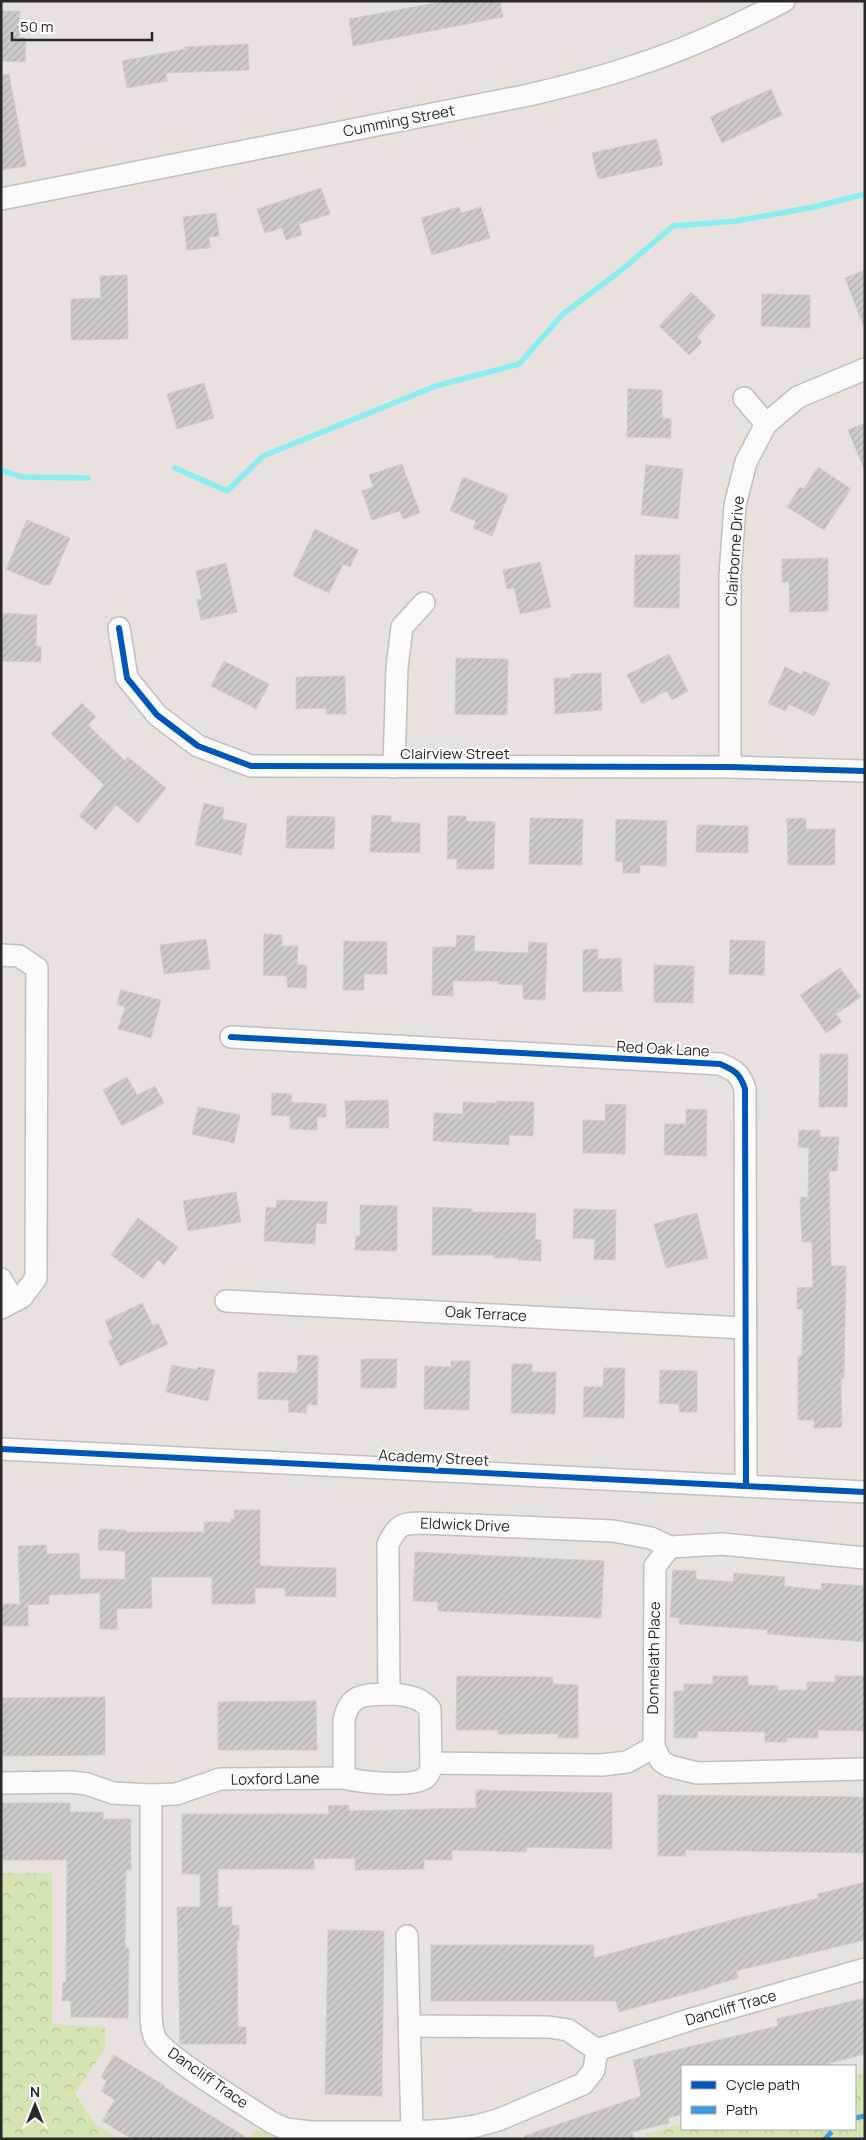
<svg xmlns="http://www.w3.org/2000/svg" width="866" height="2140" font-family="Manrope,sans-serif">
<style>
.forest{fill:url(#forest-crowns)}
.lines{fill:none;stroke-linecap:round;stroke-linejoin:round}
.stream{stroke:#8aeef1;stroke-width:5.5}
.building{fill:url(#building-hatch);stroke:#d3cdca}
.minor-casing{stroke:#c1bfc0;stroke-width:24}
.minor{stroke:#fcfafa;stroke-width:21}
.quiet{stroke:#3d9ce1;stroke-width:5;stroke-dasharray:10 5;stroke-linecap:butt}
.cycleway-casing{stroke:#fff;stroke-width:9}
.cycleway{stroke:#0057b8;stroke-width:6}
.labels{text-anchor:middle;stroke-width:4;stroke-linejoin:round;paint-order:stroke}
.street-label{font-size:15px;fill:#292929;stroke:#fff}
</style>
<defs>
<pattern id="forest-crowns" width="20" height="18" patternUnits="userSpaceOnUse" patternTransform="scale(1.25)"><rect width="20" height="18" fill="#d4e5b3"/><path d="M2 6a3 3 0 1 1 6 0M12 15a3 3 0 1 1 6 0" fill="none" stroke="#b6c49a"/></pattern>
<pattern id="building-hatch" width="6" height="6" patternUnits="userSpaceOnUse" patternTransform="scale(1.25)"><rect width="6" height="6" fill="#cecac7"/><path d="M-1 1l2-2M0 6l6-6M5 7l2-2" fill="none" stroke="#b1aeab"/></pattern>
</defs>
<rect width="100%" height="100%" fill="#e8e1de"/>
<g class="forest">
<path d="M1 1873H52V2024L105 2027V2049L75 2094 96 2125 120 2139H1Z"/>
<path d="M865 2073V2139H647L646 2134 682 2124V2129H855V2076Z"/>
<path d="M255 2129 282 2139H249Z"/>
</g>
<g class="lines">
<g class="stream">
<path d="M175 468 227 491 263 456 436 386 519 364 563 314 619 272 673 226 736 221 814 207 865 194"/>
<path d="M1 470 22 477 88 478"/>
</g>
</g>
<g class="building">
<path d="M445 1H500L503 17 353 46 349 19Z"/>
<path d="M1 11H20L19 37 26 38 25 62 1 61Z"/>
<path d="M248 44 249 70 166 73 167 81 127 88 122 61 185 49V47Z"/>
<path d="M9 74 26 166 1 170V75Z"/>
<path d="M771 89 782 115 722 143 710 117Z"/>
<path d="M657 139 663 165 598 179 592 153Z"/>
<path d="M321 188 330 214 299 224 302 235 286 240 282 228 265 233 257 209Z"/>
<path d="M459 207 461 213 481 207 490 238 432 255 421 218Z"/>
<path d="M216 213 219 236 209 237 210 248 187 250 183 217Z"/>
<path d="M865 270V327H864L845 278Z"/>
<path d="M127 275 128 339 71 340V299L101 298 100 276Z"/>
<path d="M691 292 716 316 697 337 702 342 689 355 659 326Z"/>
<path d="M762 294 810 295V328L761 326Z"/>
<path d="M204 383 214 418 177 429 167 394Z"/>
<path d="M628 389 662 390V418L671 419V438L627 437Z"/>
<path d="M865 423V469H864L848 430Z"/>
<path d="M402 464 420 513 403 519 400 511 372 520 362 491 373 487 369 475Z"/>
<path d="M646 465 683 469 678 519 641 515Z"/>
<path d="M818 467 851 489 824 530 787 507 800 487 804 489Z"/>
<path d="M463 477 508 495 492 536 473 528 476 521 450 511Z"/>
<path d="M27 520 70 538 50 585H44L6 569Z"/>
<path d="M315 529 358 550 350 567 343 564 329 593 293 576Z"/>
<path d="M635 555H680L679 608 634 607Z"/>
<path d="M828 558V611L790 612 789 582H782V559Z"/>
<path d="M540 562 551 607 520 614 514 588 507 589 503 570Z"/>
<path d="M226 563 237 612 201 620 197 600 202 599 196 571Z"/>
<path d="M2 613 37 615 36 646H41V662L1 661Z"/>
<path d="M669 654 688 691 672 700 667 691 642 704 627 675Z"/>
<path d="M456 658 508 659 507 715 455 714Z"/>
<path d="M224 661 269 684 256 709 211 686Z"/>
<path d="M785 667 802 675 804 671 830 683 814 716 789 704 785 711 768 703Z"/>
<path d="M601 673 602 710 555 714 554 678H571V674Z"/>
<path d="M345 676 346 714H326V708L296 709V677Z"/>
<path d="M82 703 96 717 88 725 125 761 128 757 166 788 138 823 116 805 96 830 79 816 104 785 51 734Z"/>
<path d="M204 803 224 808 222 819 247 824 241 855 195 845Z"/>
<path d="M372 815 391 816V822L420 823V853L370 852Z"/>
<path d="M287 816 335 817 334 849 286 848Z"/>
<path d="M448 816H466V821L495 822 494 869H457V859H447Z"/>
<path d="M530 818 583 819 582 865 529 864Z"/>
<path d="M806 818V829H835V865H788L787 819Z"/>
<path d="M616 819 667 821 666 866 640 865V873H623V862L615 861Z"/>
<path d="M697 825 748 826V853L696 852Z"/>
<path d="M264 934 282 935V946H298L297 965H307L306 988 287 987V976L263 975Z"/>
<path d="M457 935 475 936 474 951 528 953 529 942 547 943 545 1000 523 999V985L498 984V981H453V996L432 995 433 947H456Z"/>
<path d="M206 939 210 969 164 974 160 945Z"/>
<path d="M730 940 765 941 764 975 729 974Z"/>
<path d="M344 941 387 942V974H364V990H343Z"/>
<path d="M598 949V959L621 958 622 991 583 992V950Z"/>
<path d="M654 965 694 966 693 1003 654 1002Z"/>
<path d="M840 968 861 997 836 1014 842 1022 826 1033 800 995Z"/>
<path d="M121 990 161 1000 151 1038 118 1029 125 1007 117 1004Z"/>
<path d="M820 1054H848L847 1107H819Z"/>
<path d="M127 1077 137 1095 155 1086 164 1103 122 1126 103 1090Z"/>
<path d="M272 1093 292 1094 291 1102 326 1104V1117H317V1130L290 1129V1116L271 1115Z"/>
<path d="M388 1100 389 1128H346L345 1101Z"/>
<path d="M496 1101 534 1102 533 1136 509 1135V1145L433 1141 434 1113 463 1114V1102L496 1103Z"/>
<path d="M605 1104 626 1105 625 1154 583 1153V1120L605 1121Z"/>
<path d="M198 1107 240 1115 234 1143 192 1134Z"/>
<path d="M686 1109 707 1110 706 1156 664 1155 665 1124H686Z"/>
<path d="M799 1130H820V1137H839L837 1171H829L831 1266H846L844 1378H841L842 1427 814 1428V1420H798V1356H802L803 1309H797V1288L813 1287 812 1242H802L800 1197H808L809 1148 798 1147Z"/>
<path d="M236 1192 241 1222 188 1231 183 1201Z"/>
<path d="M277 1200 327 1202 326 1224 316 1223 315 1244 264 1241 266 1207 276 1208Z"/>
<path d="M360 1205 397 1206V1251L355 1250 356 1236H360Z"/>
<path d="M433 1207 472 1209V1212L536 1213 535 1239 541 1240V1261L518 1260V1258H494V1255H432Z"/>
<path d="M574 1209 616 1210 615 1260 594 1259 595 1239 573 1238Z"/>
<path d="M697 1213 708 1258 666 1268 654 1224Z"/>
<path d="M138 1218 178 1247 164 1265 158 1260 143 1279 111 1255Z"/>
<path d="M142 1303 153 1326 158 1323 168 1344 120 1366 108 1341 113 1339 105 1321Z"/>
<path d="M298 1355 318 1356 317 1405 307 1404 306 1413 288 1412 289 1400 258 1399V1372L297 1373Z"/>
<path d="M361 1359H397L396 1388H361Z"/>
<path d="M451 1361H470L469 1410 424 1409 425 1366 451 1367Z"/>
<path d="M512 1364H532V1372H556L555 1414 511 1413Z"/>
<path d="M172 1365 197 1370 198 1367 215 1370 208 1401 166 1392Z"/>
<path d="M604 1368H625L624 1418 583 1417 584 1387H603Z"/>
<path d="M660 1370 697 1371V1412H679V1404L659 1403Z"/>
<path d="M234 1510H260V1566L336 1568V1597L285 1596V1588H255V1604H212V1577H151L152 1608 117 1609V1629H100V1593L49 1595V1604L28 1605V1626H1V1604H20L18 1546 46 1545 47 1554 79 1553 80 1579H125V1551L98 1550 99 1529 126 1530V1532H204V1522H231V1519H234Z"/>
<path d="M415 1552 604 1561 601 1618 438 1611V1602L413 1601Z"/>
<path d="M673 1570 696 1571V1579L733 1582 734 1573 785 1577 784 1586 821 1590 822 1583 865 1586V1642L767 1634 768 1630 679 1624 680 1618 670 1617Z"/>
<path d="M457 1676 553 1677V1684L578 1685V1738H558V1734H498V1730H456Z"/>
<path d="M713 1676H748V1685L778 1686V1690H807V1682H835V1676H865V1731L818 1730V1738H787V1742H765V1732L698 1731 697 1738H674V1691H684V1684H713Z"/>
<path d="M105 1697V1755L1 1756V1698Z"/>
<path d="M316 1701 317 1750H218V1702Z"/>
<path d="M476 1790 612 1793V1849L527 1847 526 1852 452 1850V1860H424V1869L355 1870V1858L314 1859V1869H218V1907H232V1925H239V1941H237L238 2027H246V2044H180L177 1907H200V1874H182V1814H329L328 1806 349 1805V1811L476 1808Z"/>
<path d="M658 1795 865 1797V1853L686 1850V1856H658Z"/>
<path d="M1 1803H70V1812H103V1819H131V1870H126L125 1948H129L128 2018 71 2017V2001H62L63 1982H66L67 1860H1Z"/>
<path d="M865 1882V1940L736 1971 738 1978 707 1987V1988L619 2012 616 2001H431V1945H594V1958L739 1918 819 1898 818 1894Z"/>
<path d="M328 1930 384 1931 382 2096 325 2094Z"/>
<path d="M865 1998V2054L830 2063V2065L823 2066H682V2114L668 2118 669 2123 632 2132 634 2139H524V2136L641 2096 633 2060 778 2026 777 2019Z"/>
<path d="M114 2055 165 2086 164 2087 249 2139H132L102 2121 115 2100 101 2091 107 2081 101 2077Z"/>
</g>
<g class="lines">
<g class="minor-casing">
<g id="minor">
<path d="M1 199 529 95C567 86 604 77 640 64 690 48 738 25 784 1"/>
<path d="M744 398 766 424"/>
<path d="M119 628 127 678 157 715 198 746 251 766 730 767 865 771"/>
<path d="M394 767 397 667 402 627 424 603"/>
<path d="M730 767V576L735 505 746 462 766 424 798 397 865 369"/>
<path d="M1 955 19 956 37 968 36 1278 22 1297 1 1308"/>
<path d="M231 1037 720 1064C734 1070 740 1073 745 1089L746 1486"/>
<path d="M1 1279 14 1301"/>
<path d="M226 1301 745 1328"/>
<path d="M1 1449 865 1492"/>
<path d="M865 1558 722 1544 670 1547 655 1566 654 1747 661 1761 669 1766 697 1773 865 1769"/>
<path d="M389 1694 388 1544C398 1525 401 1523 422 1523L613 1531 651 1538 670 1547"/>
<path d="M395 1694C409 1696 420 1697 430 1709L431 1769C429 1772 428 1776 425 1778 411 1788 360 1782 344 1778V1720C350 1690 370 1695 395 1694Z"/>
<path d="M431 1763 602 1765 627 1762 654 1747"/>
<path d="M1 1783 70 1782 87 1784 113 1793 151 1795 176 1794 220 1779 344 1778"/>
<path d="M151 1795V1999C151 2011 150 2027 155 2038 166 2057 248 2107 271 2122L286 2129 311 2132H412L448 2130 476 2126 498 2120 583 2084 594 2070 597 2050"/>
<path d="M407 1936 412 2132"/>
<path d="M409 2026 549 2027 568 2030 597 2050 692 2019 865 1969"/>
</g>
</g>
<use href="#minor" class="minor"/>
<g class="quiet">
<path d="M855 2118 865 2116"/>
<path d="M825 2139 834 2129"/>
</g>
<g class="cycleway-casing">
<g id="cycleway">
<path d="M119 628 127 678 157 715 198 746 251 766 730 767 865 771"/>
<path d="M231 1037 720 1064C734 1070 740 1073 745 1089L746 1486"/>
<path d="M1 1449 865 1492"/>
</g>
</g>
<use href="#cycleway" class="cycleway"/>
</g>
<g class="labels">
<g class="street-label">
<text transform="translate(399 121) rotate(-11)" y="5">Cumming Street</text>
<text transform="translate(735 551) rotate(-86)" y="5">Clairborne Drive</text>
<text x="455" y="759">Clairview Street</text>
<text transform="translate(663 1049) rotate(3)" y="5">Red Oak Lane</text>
<text transform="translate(486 1314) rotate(3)" y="5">Oak Terrace</text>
<text transform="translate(434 1458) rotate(3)" y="5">Academy Street</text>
<text transform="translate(465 1525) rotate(2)" y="5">Eldwick Drive</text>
<text transform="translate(654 1658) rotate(-89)" y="5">Donnelath Place</text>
<text transform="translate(275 1779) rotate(-1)" y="5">Loxford Lane</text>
<text transform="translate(731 2008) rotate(-16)" y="5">Dancliff Trace</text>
<text transform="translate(208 2078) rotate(35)" y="5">Dancliff Trace</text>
</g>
</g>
<rect width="866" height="2140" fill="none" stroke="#292929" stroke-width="5"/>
<rect x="681" y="2065" width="175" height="65" fill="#ffffff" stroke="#a9a9a9"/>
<rect x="691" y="2081" width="25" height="8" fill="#0057b8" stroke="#a9a9a9"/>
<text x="726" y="2090" font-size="15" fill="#292929">Cycle path</text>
<rect x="691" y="2106" width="25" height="8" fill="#3d9ce1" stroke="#a9a9a9"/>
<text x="726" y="2115" font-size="15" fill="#292929">Path</text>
<g transform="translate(35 2105)" stroke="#ffffff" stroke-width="4" paint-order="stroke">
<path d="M0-4L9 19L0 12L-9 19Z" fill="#292929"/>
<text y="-8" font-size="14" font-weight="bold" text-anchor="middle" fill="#292929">N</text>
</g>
<path d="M12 32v8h140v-8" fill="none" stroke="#292929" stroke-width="2.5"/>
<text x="20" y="32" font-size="15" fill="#292929" stroke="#ffffff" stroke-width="4" paint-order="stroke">50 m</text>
</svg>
